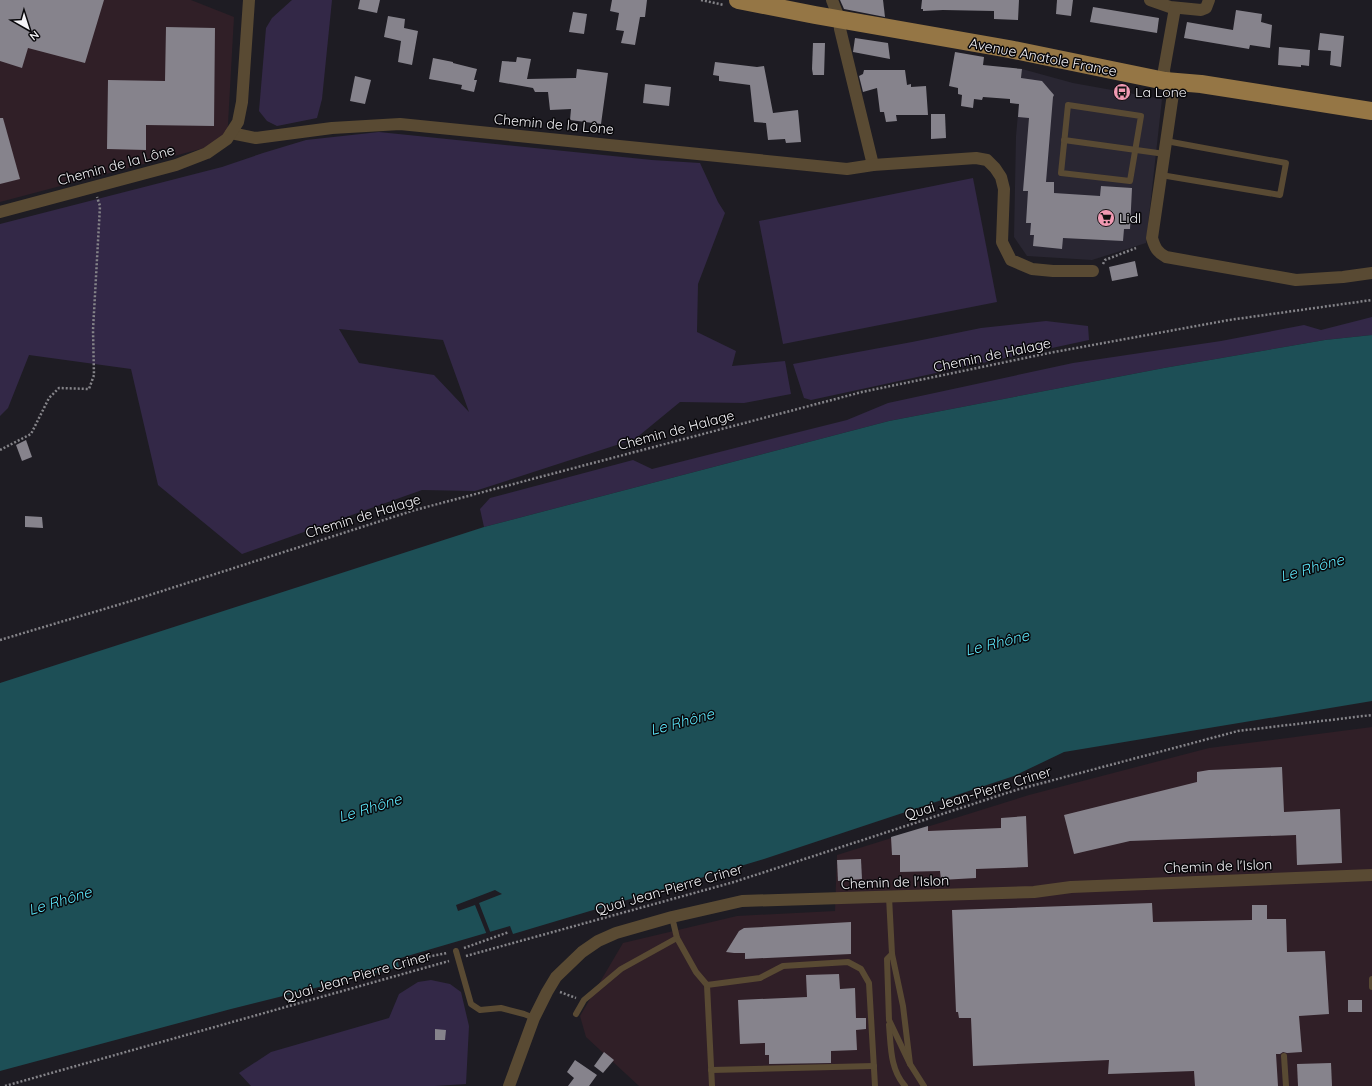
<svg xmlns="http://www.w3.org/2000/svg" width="1372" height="1086" font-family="Quicksand,sans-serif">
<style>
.built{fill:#292632}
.industrial{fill:#301f27}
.green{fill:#332847;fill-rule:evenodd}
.water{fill:#1d4f56}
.pier{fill:#1e1c23}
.building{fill:#86838c}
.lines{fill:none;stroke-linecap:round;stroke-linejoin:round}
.path{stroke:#858489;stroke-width:2.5;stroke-dasharray:2 2;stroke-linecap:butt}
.service{stroke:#594a33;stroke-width:6}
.minor{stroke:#594a33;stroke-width:12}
.primary{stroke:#957645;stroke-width:18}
.labels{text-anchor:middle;stroke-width:3;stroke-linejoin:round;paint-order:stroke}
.street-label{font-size:14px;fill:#f4f3f7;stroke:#08070a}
.poi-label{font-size:14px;fill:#f4f3f7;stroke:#08070a;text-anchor:start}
.water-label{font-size:15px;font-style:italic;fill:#5de7fa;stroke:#08070a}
</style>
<rect width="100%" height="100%" fill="#1e1c23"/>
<path class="built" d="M1022 69 1073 83 1162 99 1146 243 1092 260 1027 256 1014 237 1016 136Z"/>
<g class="industrial">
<path d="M0 0H191L234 17 227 142 0 202Z"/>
<path d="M1372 727V1086H639L586 1037 580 1016 623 943 737 916 835 911 837 855 1029 795 1209 748Z"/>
</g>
<g class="green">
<path d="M292 0H332L322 99 317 118 277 126 267 121 259 111 266 28 272 18Z"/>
<path d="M379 132 652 160 700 163 718 202 725 213 698 284 697 332 736 351 732 366 785 361 791 394 744 403 680 402 635 439 475 491 422 490 242 554 158 485 131 369 29 355 8 408 0 416V224L222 167 263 153 306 140ZM339 329 443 340 469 412 434 375 359 363Z"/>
<path d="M973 178 997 302 783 344 759 221Z"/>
<path d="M1372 317V335L1325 340 1164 368 889 421 484 527 480 509 490 498 633 460 652 469 847 420 888 403 1073 363 1221 341 1304 325 1321 330Z"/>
<path d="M1046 321 1088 326 1089 340 811 400 804 398 793 364 912 342 981 328Z"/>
<path d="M431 980 450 984 461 992 469 1026 466 1084 435 1086H251L239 1073 271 1052 389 1018 399 994 418 982Z"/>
</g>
<path class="water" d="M1372 335V701L1064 752 1014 776 764 859 513 934 510 926 397 959 399 967 231 1009 0 1071V683L484 527 889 421 1164 368 1325 340Z"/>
<path class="pier" d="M495 890 502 894 479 903 491 934 487 935 475 905 458 911 456 905Z"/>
<g class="building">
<path d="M0 0H104L85 63 28 48 22 68 0 61Z"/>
<path d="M360 0H380L377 13 358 9Z"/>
<path d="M612 0H647L645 17H640L635 45 621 43 624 31 616 30 619 13 610 11Z"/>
<path d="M840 0H883L885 17 844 9Z"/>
<path d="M922 0H1019L1018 20 994 19V11L943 10 923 11V9H921Z"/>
<path d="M1057 0H1073L1071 16 1056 14Z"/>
<path d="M1093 7 1159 18 1157 33 1090 22Z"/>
<path d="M1236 10 1262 14 1261 22 1272 25 1270 48 1250 45 1249 49 1184 38 1187 22 1233 30Z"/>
<path d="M573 12 587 14 584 34 569 32Z"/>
<path d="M388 16 405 19 404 28 418 31 412 65 398 62 401 41 384 37Z"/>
<path d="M166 27 215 28 214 126 146 125V150L107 149 108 80 165 81Z"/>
<path d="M1320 33 1344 36 1341 67 1330 65 1331 51 1318 50Z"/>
<path d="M855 38 888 43 890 59 853 52Z"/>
<path d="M813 43H825L824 75H813L812 69Z"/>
<path d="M1279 47 1310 50 1309 66 1301 65V67L1278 65Z"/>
<path d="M955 52 984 57 983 65 1022 69 1021 78 1042 81 1054 95 1053 97 1046 182H1054V193L1100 196 1101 186 1132 188 1130 229H1124L1123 241 1063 238 1062 249 1033 246 1034 235H1030L1031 223H1026L1028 191H1023L1029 118 1018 117 1019 104 1010 103V99L983 97 982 100 974 99 973 108 961 106 962 95 958 94V88L949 86Z"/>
<path d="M517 57 531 59 527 79 576 78 577 69 608 73 601 124 570 120 571 109 550 110 548 92H535L533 88 499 82 502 61 516 62Z"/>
<path d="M433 58 453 62V63L477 69 474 80H477L474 92 461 89 462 85 429 79Z"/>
<path d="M715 62 757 67 764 66 773 113 798 110 801 142 786 143 785 139 768 140 766 123 754 122 750 85 719 81V76L713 75Z"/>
<path d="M864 70H905L907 85 911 84V87L926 86 928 115H896L897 121 886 122 884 112H880L877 88 863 92 859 76 863 74Z"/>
<path d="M355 76 371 80 365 104 350 101Z"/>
<path d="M645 84 671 87 669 106 643 103Z"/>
<path d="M931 114H945L946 138 931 139Z"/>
<path d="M0 118H3L20 179 0 184Z"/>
<path d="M1135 261 1138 276 1112 281 1109 267Z"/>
<path d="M26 440 32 457 22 461 16 445Z"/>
<path d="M25 516 42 517 43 528 25 527Z"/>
<path d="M1282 767 1284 812 1340 809 1342 863 1297 865 1296 835 1130 841 1074 854 1064 815 1197 782V772L1209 770Z"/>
<path d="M1026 816 1028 867 976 869V878L941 880 940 871 900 872V855H892L891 837 928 826V831L1001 828V818Z"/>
<path d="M861 859 862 879 838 881 837 860Z"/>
<path d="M1152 903 1153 922 1252 920V905H1267V919H1286L1287 952 1325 951 1329 1014 1299 1016 1302 1052 1287 1053 1283 1052 1280 1054H1276L1278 1086H1195L1194 1071 1108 1074 1109 1060 973 1066 971 1018H959L958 1012H956L952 910Z"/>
<path d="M851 922V954L745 959V953H734L726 952 739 931 744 928Z"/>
<path d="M839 974 840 989 855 988 856 1018H866V1029L856 1030 857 1050 831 1051V1063L769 1064V1055H765V1043L740 1044 738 1000 807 997 806 975Z"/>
<rect x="1348" y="1000" width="14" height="12"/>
<path d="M435 1029 446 1030 445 1040H435Z"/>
<path d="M604 1052 614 1060 603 1073 594 1066Z"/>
<path d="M575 1060 597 1075 589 1086H568L574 1078 567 1072Z"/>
<path d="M1331 1063 1332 1086H1298L1297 1064Z"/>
</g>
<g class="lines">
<g class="path">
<path d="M701 0 724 5"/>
<path d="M1103 264 1105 260 1136 248"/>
<path d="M0 450 31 434 49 398 59 388 89 389 94 375 93 330 100 206 97 197"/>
<path d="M0 640 131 601 415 510 862 392 1049 353 1229 320 1372 300"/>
<path d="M464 948 509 932"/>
<path d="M466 956 734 882 1016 790 1238 731 1372 715"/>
<path d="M401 962 447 953"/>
<path d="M560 992 576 998"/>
<path d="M5 1086 449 961"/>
</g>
<g class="service">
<path d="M1068 105 1141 116 1130 181 1061 173Z"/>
<path d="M1064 140 1165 154"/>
<path d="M1161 175 1280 195 1286 163 1166 141"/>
<path d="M889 897 892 954 903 1006 910 1064"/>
<path d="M672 917 677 938 696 972 707 985 712 1086"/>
<path d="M456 951 471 1004 480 1010 501 1008 524 1014 534 1018"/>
<path d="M892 954 887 959 889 1020 910 1064 924 1086"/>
<path d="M1372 979V987"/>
<path d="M707 985 760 978 783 966 848 962 861 969 869 983 875 1086"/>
<path d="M576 1014 584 1000 621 969 677 938"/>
<path d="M889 1025C891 1047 890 1069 905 1086"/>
<path d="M1284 1056 1286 1086"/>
<path d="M711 1070 874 1066"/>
</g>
<g class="minor">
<path d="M832 0 839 18 840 29 873 165"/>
<path d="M1150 0 1170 7 1201 10 1206 8 1209 0"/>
<path d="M1175 8 1164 70 1165 81 1173 94 1152 238C1155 248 1157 252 1166 257L1296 280 1343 277 1372 273"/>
<path d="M231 133 256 138 332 128 400 124 847 169 873 165 976 158 987 160 995 168 1001 177 1004 189 1002 242 1011 260 1032 269 1053 271H1093"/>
<path d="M0 212 176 165 207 153 227 139 238 122 242 102 249 0"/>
<path d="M509 1086 534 1018 547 992 556 977 582 952 598 941 616 933 672 917 742 901 1034 892 1071 887 1372 875"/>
</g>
<path class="primary" d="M738 0 815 15 1009 49 1165 81 1201 84 1372 111"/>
</g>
<defs>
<g id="bus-disc" transform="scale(0.9)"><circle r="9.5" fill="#f19ab3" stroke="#08070a"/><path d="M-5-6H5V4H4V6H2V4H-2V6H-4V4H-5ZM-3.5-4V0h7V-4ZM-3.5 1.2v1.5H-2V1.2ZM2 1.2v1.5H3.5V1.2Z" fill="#111"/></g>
<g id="supermarket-disc" transform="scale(0.9)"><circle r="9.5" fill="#f19ab3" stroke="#08070a"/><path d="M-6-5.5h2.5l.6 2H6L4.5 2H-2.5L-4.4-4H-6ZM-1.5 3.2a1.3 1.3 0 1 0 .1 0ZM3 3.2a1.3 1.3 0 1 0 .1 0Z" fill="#111"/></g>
</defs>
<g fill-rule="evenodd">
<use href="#bus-disc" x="1122" y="92"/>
<use href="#supermarket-disc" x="1106" y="218"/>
</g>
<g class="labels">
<g class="street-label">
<text transform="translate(1043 57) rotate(11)" y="5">Avenue Anatole France</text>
<text transform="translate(554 124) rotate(5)" y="5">Chemin de la Lône</text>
<text transform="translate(116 165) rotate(-15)" y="5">Chemin de la Lône</text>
<text transform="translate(992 355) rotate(-12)" y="5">Chemin de Halage</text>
<text transform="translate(676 430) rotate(-15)" y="5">Chemin de Halage</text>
<text transform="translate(363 516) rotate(-17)" y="5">Chemin de Halage</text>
<text transform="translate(978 793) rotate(-17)" y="5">Quai Jean-Pierre Criner</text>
<text transform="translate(1218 866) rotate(-2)" y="5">Chemin de l'Islon</text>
<text transform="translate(895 882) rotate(-2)" y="5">Chemin de l'Islon</text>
<text transform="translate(669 889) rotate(-16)" y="5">Quai Jean-Pierre Criner</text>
<text transform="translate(357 976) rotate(-16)" y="5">Quai Jean-Pierre Criner</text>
</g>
<g class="poi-label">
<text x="1135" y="97">La Lone</text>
<text x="1119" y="223">Lidl</text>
</g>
<g class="water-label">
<text transform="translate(1312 568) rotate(-16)" y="5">Le Rhône</text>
<text transform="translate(997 643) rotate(-14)" y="5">Le Rhône</text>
<text transform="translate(682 722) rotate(-15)" y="5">Le Rhône</text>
<text transform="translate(370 808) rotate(-17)" y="5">Le Rhône</text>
<text transform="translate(60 901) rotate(-17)" y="5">Le Rhône</text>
</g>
</g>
<g transform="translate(28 28) rotate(141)" stroke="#08070a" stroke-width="3" paint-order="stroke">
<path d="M0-3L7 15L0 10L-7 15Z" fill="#f4f3f7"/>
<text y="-6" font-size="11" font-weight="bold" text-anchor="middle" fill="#f4f3f7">N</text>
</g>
</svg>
